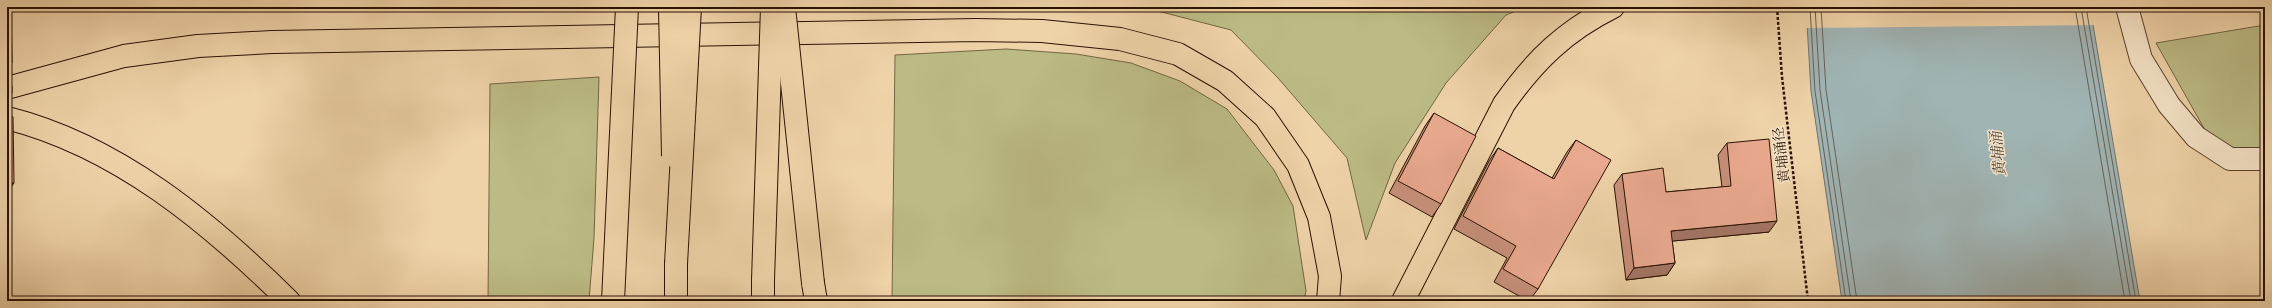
<svg xmlns="http://www.w3.org/2000/svg" width="2272" height="308" font-family="'Old Standard TT','Noto Serif SC',serif">
<style>
.green{fill:#bcbb85;stroke:#726642}
.water{fill:#a0b4b4;stroke:#70736c}
.pier{fill:#efd3a8}
.lines{fill:none;stroke-linecap:round;stroke-linejoin:round}
.shore{stroke:#64625a;stroke-width:1}
.tertiary-casing{stroke:#5a422a;stroke-width:24}
.primary-casing{stroke:#291100;stroke-width:24}
.motorway-casing{stroke:#291100;stroke-width:24}
.path{stroke:#291100;stroke-width:2.5;stroke-dasharray:3 2;stroke-linecap:butt}
.tertiary{stroke:#f5e2c6;stroke-width:22}
.primary{stroke:#efd3a8;stroke-width:22}
.motorway{stroke:#efd3a8;stroke-width:22}
.primary-bridge-casing{stroke:#291100;stroke-width:24;stroke-linecap:butt}
.motorway-bridge-casing{stroke:#291100;stroke-width:24;stroke-linecap:butt}
.primary-bridge{stroke:#efd3a8;stroke-width:22}
.motorway-bridge{stroke:#efd3a8;stroke-width:22}
.wall{fill:#c8917b;stroke:#291100}
.shaded-wall{fill:#a37664;stroke:#291100}
.building{fill:#e9a98f;stroke:#291100}
.labels{text-anchor:middle;stroke-width:3;stroke-linejoin:round;paint-order:stroke}
.street-label{font-size:14px;fill:#291100;stroke:#f5e2c6}
.water-label{font-size:15px;font-style:italic;fill:#534a3f;stroke:#f5e2c6}
</style>
<rect width="100%" height="100%" fill="#efd3a8"/>
<filter id="stains"><feTurbulence type="fractalNoise" baseFrequency=".005" numOctaves="4"/><feColorMatrix values="0 0 0 0 .2 0 0 0 0 .09 0 0 0 0 .02 0 0 0 .5 -.17"/></filter>
<radialGradient id="worn" r=".72"><stop offset=".6" stop-color="#630" stop-opacity="0"/><stop offset="1" stop-color="#630" stop-opacity=".3"/></radialGradient>
<g class="green">
<path d="M1129 7H1526L1506 15 1446 83 1395 163 1366 240 1347 158 1278 78 1231 30 1150 9Z"/>
<path d="M2265 25V155L2242 153 2210 139 2156 43Z"/>
<path d="M1006 49 1076 54 1131 63 1180 81 1227 109 1274 170 1293 206 1306 291 1304 301H892L895 55Z"/>
<path d="M599 77 594 238 589 301H488L490 84Z"/>
</g>
<path class="water" d="M1806 7H2090L2140 301H1842L1811 91Z"/>
<path class="pier" d="M1804 7H2092L2095 25 1806 28Z"/>
<g class="lines">
<g class="shore">
<path d="M1810 7 1815 91 1846 301"/>
<path d="M1815 7 1820 90 1851 301"/>
<path d="M1821 7 1826 90 1857 301"/>
<path d="M2075 7 2125 301"/>
<path d="M2081 7 2131 301"/>
<path d="M2086 7 2136 301"/>
</g>
<g class="tertiary-casing">
<path id="tertiary" d="M2127 7 2141 59 2169 105 2196 137 2230 159H2265"/>
</g>
<g class="primary-casing">
<g id="primary">
<path d="M676 264V301"/>
<path d="M763 301V280"/>
</g>
</g>
<g class="motorway-casing">
<g id="motorway">
<path d="M7 88 124 56 198 46 272 42 976 30 1042 31 1120 39 1178 54 1225 81 1265 117 1298 165 1319 217 1330 276 1328 301"/>
<path d="M7 118C118 146 209 222 289 301"/>
<path d="M813 283 816 301"/>
<path d="M1403 301 1504 104C1535 60 1565 31 1613 7"/>
</g>
</g>
<path class="path" d="M1777 7 1782 77 1808 301"/>
<use href="#tertiary" class="tertiary"/>
<use href="#primary" class="primary"/>
<use href="#motorway" class="motorway"/>
<g class="primary-bridge-casing">
<g id="primary-bridge">
<path d="M670 7 673 156"/>
<path d="M763 280 772 7"/>
</g>
</g>
<g class="motorway-bridge-casing">
<g id="motorway-bridge">
<path d="M784 7 813 283"/>
<path d="M676 264 690 7"/>
<path d="M613 301 627 7"/>
</g>
</g>
<use href="#primary-bridge" class="primary-bridge"/>
<use href="#motorway-bridge" class="motorway-bridge"/>
</g>
<g class="wall">
<path d="M1434 113 1441 204 1432 217 1389 193 1425 126Z"/>
<path d="M1576 140 1538 289 1529 301H1528L1494 282 1507 258 1454 229 1489 161 1498 148 1552 178 1567 152Z"/>
<path d="M1727 143 1769 232 1672 241 1675 263 1667 275 1626 280 1614 185 1622 174 1666 192 1722 187 1718 155Z"/>
</g>
<g class="shaded-wall">
<path d="M7 183H14L7 193Z"/>
<path d="M1777 221 1769 232 1663 242 1671 231Z"/>
<path d="M1675 263 1667 275 1626 280 1634 268Z"/>
</g>
<g class="building">
<path d="M7 7H11L12 63 7 68Z"/>
<path d="M7 81 12 86V93L7 98Z"/>
<path d="M7 113 13 117 14 183H7Z"/>
<path d="M1434 113 1476 136 1441 204 1398 181Z"/>
<path d="M1769 139 1777 221 1671 231 1675 263 1634 268 1622 174 1663 168 1666 192 1731 186 1727 143Z"/>
<path d="M1576 140 1611 160 1538 289 1503 269 1516 246 1463 216 1498 148 1554 179Z"/>
</g>
<g class="labels">
<g class="street-label">
<text transform="translate(1781 155) rotate(-97)" y="5">黄埔涌径</text>
</g>
<g class="water-label">
<text transform="translate(1998 154) rotate(-96)" y="5">黄埔涌</text>
</g>
</g>
<rect width="2272" height="308" fill="none" stroke="#efd3a8" stroke-width="24"/>
<rect x="8" y="8" width="2256" height="292" fill="none" stroke="#291100" stroke-width="2"/>
<rect x="12" y="12" width="2248" height="284" fill="none" stroke="#291100"/>
<rect width="100%" height="100%" filter="url(#stains)"/>
<rect width="100%" height="100%" fill="url(#worn)"/>
</svg>
